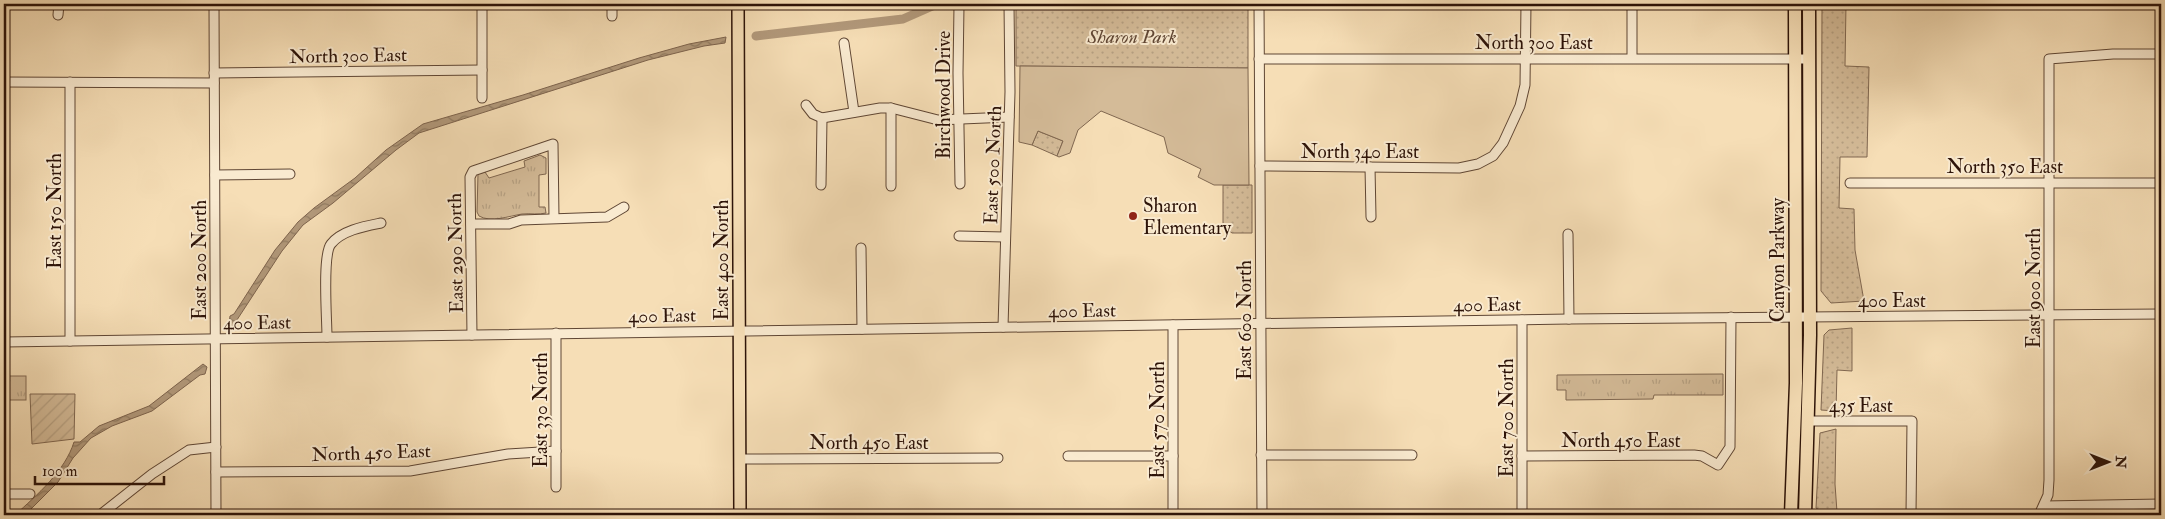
<svg xmlns="http://www.w3.org/2000/svg" width="2165" height="519" font-family="'IM FELL Double Pica',serif">
<style>
.grass{fill:url(#grass-tufts);stroke:#806750}
.park{fill:url(#park-dots);stroke:#806750}
.garden{fill:url(#garden-furrows);stroke:#806750}
.pitch{fill:#d4bb98;stroke:#806750}
.water{fill:url(#water-waves);stroke:#7d634d}
.lines{fill:none;stroke-linecap:round;stroke-linejoin:round}
.canal{stroke:#b2997b;stroke-width:9}
.minor-casing{stroke:#5f4634;stroke-width:11}
.major-casing{stroke:#2d1308;stroke-width:14}
.highway-casing{stroke:#2d1308;stroke-width:15}
.minor{stroke:#f9ead0;stroke-width:9}
.major{stroke:#f6deb6;stroke-width:11}
.highway{stroke:#f6deb6;stroke-width:12}
.poi-dot{fill:#8f2418;stroke:#f9ead0;stroke-width:2}
.labels{text-anchor:middle;stroke-width:4;stroke-linejoin:round;paint-order:stroke}
.park-label{font-size:19px;font-style:italic;fill:#5f4533;stroke:#f9ead0}
.street-label{font-size:19px;fill:#2d1308;stroke:#f9ead0}
.poi-label{font-size:19px;fill:#2d1308;stroke:#f9ead0;text-anchor:start}
</style>
<defs>
<pattern id="grass-tufts" width="24" height="20" patternUnits="userSpaceOnUse" patternTransform="scale(1.25)"><rect width="24" height="20" fill="#d4bb98"/><path d="M3 7l-1-3M5 7V3M7 7l1-3M15 17l-1-3M17 17v-4M19 17l1-3" fill="none" stroke="#b6a082"/></pattern>
<pattern id="park-dots" width="8" height="8" patternUnits="userSpaceOnUse" patternTransform="scale(1.25)"><rect width="8" height="8" fill="#d4bb98"/><path d="M2 2h.1M6 6h.1" fill="none" stroke="#b6a082" stroke-width="1.8" stroke-linecap="round"/></pattern>
<pattern id="garden-furrows" width="10" height="10" patternUnits="userSpaceOnUse" patternTransform="scale(1.25)"><rect width="10" height="10" fill="#d4bb98"/><path d="M-1 1l2-2M0 10L10 0M9 11l2-2" fill="none" stroke="#b6a082"/></pattern>
<pattern id="water-waves" width="16" height="10" patternUnits="userSpaceOnUse" patternTransform="scale(1.25)"><rect width="16" height="10" fill="#b2997b"/><path d="M0 5q4-4 8 0t8 0" fill="none" stroke="#917c63"/></pattern>
</defs>
<rect width="100%" height="100%" fill="#f6deb6"/>
<filter id="stains"><feTurbulence type="fractalNoise" baseFrequency=".004" numOctaves="4"/><feColorMatrix values="0 0 0 0 .2 0 0 0 0 .09 0 0 0 0 .02 0 0 0 .5 -.17"/></filter>
<radialGradient id="worn" r=".72"><stop offset=".6" stop-color="#630" stop-opacity="0"/><stop offset="1" stop-color="#630" stop-opacity=".3"/></radialGradient>
<g class="grass">
<path d="M540 155 546 158V174L539 175V207H545L546 213C539 215 530 213 522 214 509 216 491 223 479 216L477 212 478 174 485 172 489 178 525 167 524 161Z"/>
<path d="M1723 374V395H1654L1653 399 1566 400V390H1557V375Z"/>
<rect x="4" y="376" width="22" height="24"/>
</g>
<g class="park">
<path d="M1016 4H1248V68L1016 66Z"/>
<path d="M1822 4H1846L1845 66 1869 67 1867 157H1840L1839 208 1854 209 1855 250 1864 301 1831 303 1821 291Z"/>
<path d="M1038 131 1063 141 1057 156 1032 145Z"/>
<path d="M1223 185H1252V233H1232L1223 226Z"/>
<path d="M1852 328V371L1837 370 1836 411 1821 410 1824 335 1829 330Z"/>
<path d="M1836 429 1835 484 1837 512 1825 513 1816 508 1820 433Z"/>
</g>
<path class="garden" d="M30 394H75L74 439 32 444Z"/>
<path class="pitch" d="M1020 66 1248 68 1249 185H1214L1198 177 1201 169 1168 153 1164 137 1101 111 1078 130 1070 153 1059 157 1057 156 1063 141 1038 131 1032 145 1019 142Z"/>
<g class="water">
<path d="M726 37 725 43 704 46 648 60 419 133 396 150 333 203 303 225 282 251 233 326 229 324 230 316 234 314 275 250 298 222 314 208 355 178 386 150 423 124 523 95 639 58 689 44Z"/>
<path d="M203 364 207 367 205 374 200 375 152 411 112 426 91 438 73 458 58 482 25 515H15C37 495 65 471 74 442H80L99 426 149 406Z"/>
</g>
<g class="lines">
<path class="canal" d="M756 36 903 19 937 4"/>
<g class="minor-casing">
<g id="minor">
<path d="M214 4 216 515"/>
<path d="M612 4V16"/>
<path d="M1259 4 1262 515"/>
<path d="M1632 4V58"/>
<path d="M959 6 958 73 960 184"/>
<path d="M58 15 59 4"/>
<path d="M844 43 854 112"/>
<path d="M1259 59H1810"/>
<path d="M214 73 482 70"/>
<path d="M4 82 214 83"/>
<path d="M70 82V341"/>
<path d="M482 98V4"/>
<path d="M806 105 813 114 822 118 880 108H891L938 120 1009 117"/>
<path d="M1260 166 1459 168 1478 164 1493 156 1503 143 1520 106 1525 85 1526 4"/>
<path d="M1370 167 1371 217"/>
<path d="M215 175 290 174"/>
<path d="M1850 183H2161"/>
<path d="M821 185 822 118"/>
<path d="M891 186V108"/>
<path d="M471 224H509L521 220 607 217 624 207"/>
<path d="M1568 234 1569 319"/>
<path d="M959 236 1005 237"/>
<path d="M861 248 862 329"/>
<path d="M1522 320V515"/>
<path d="M1173 325V515"/>
<path d="M1003 327 1010 92 1009 4"/>
<path d="M556 333V487"/>
<path d="M472 335 470 177 473 171 553 144 554 218"/>
<path d="M327 337C327 319 322 255 331 244 342 230 366 226 381 223"/>
<path d="M4 342 1569 319 2161 314"/>
<path d="M1809 421H1912L1911 515"/>
<path d="M1261 455H1412"/>
<path d="M1068 456H1173"/>
<path d="M1522 456 1694 455 1702 456 1718 465 1730 447 1731 317"/>
<path d="M741 459 998 458"/>
<path d="M216 472 410 471 508 454 556 451"/>
<path d="M4 494H30"/>
<path d="M2044 506 2161 504"/>
<path d="M100 515 152 474 189 450 216 447"/>
<path d="M2039 515 2048 495 2049 480V59L2113 54H2161"/>
</g>
</g>
<g class="major-casing">
<path id="major" d="M738 4 740 515"/>
</g>
<g class="highway-casing">
<g id="highway">
<path d="M1791 515 1796 383 1795 4"/>
<path d="M1805 515 1810 335 1809 4"/>
</g>
</g>
<use href="#minor" class="minor"/>
<use href="#major" class="major"/>
<use href="#highway" class="highway"/>
</g>
<circle class="poi-dot" cx="1133" cy="216" r="5"/>
<g class="labels">
<g class="park-label">
<text x="1132" y="43">Sharon Park</text>
</g>
<g class="street-label">
<text x="1534" y="49">North 300 East</text>
<text transform="translate(348 55) rotate(-1)" y="7">North 300 East</text>
<text transform="translate(943 95) rotate(-90)" y="7">Birchwood Drive</text>
<text x="1360" y="158">North 340 East</text>
<text transform="translate(992 165) rotate(-88)" y="7">East 500 North</text>
<text x="2005" y="173">North 350 East</text>
<text transform="translate(54 211) rotate(-90)" y="7">East 150 North</text>
<text transform="translate(455 253) rotate(-91)" y="7">East 290 North</text>
<text transform="translate(199 260) rotate(-90)" y="7">East 200 North</text>
<text transform="translate(721 260) rotate(-90)" y="7">East 400 North</text>
<text transform="translate(1777 260) rotate(-90)" y="7">Canyon Parkway</text>
<text transform="translate(2033 288) rotate(-90)" y="7">East 900 North</text>
<text x="1892" y="307">400 East</text>
<text transform="translate(1487 304) rotate(-1)" y="7">400 East</text>
<text transform="translate(1082 310) rotate(-1)" y="7">400 East</text>
<text transform="translate(662 315) rotate(-1)" y="7">400 East</text>
<text transform="translate(1244 320) rotate(-90)" y="7">East 600 North</text>
<text transform="translate(257 322) rotate(-1)" y="7">400 East</text>
<text x="1861" y="412">435 East</text>
<text transform="translate(540 410) rotate(-90)" y="7">East 330 North</text>
<text transform="translate(1506 418) rotate(-90)" y="7">East 700 North</text>
<text transform="translate(1157 420) rotate(-90)" y="7">East 570 North</text>
<text x="1621" y="447">North 450 East</text>
<text x="869" y="449">North 450 East</text>
<text transform="translate(371 452) rotate(-2)" y="7">North 450 East</text>
</g>
<g class="poi-label">
<text x="1143" y="212">Sharon<tspan x="1143" dy="22">Elementary</tspan></text>
</g>
</g>
<rect width="2165" height="519" fill="none" stroke="#f6deb6" stroke-width="20"/>
<rect x="5" y="5" width="2155" height="509" fill="none" stroke="#2d1308" stroke-width="2.5"/>
<rect x="10" y="10" width="2145" height="499" fill="none" stroke="#2d1308"/>
<g transform="translate(2108 462) rotate(90)" stroke="#f9ead0" stroke-width="4" paint-order="stroke">
<path d="M0-4L9 19L0 12L-9 19Z" fill="#2d1308"/>
<text y="-8" font-size="14" font-weight="bold" text-anchor="middle" fill="#2d1308">N</text>
</g>
<path d="M35 476v8h129v-8" fill="none" stroke="#2d1308" stroke-width="2.5"/>
<text x="42" y="476" font-size="15" fill="#2d1308" stroke="#f9ead0" stroke-width="4" paint-order="stroke">100 m</text>
<rect width="100%" height="100%" filter="url(#stains)"/>
<rect width="100%" height="100%" fill="url(#worn)"/>
</svg>
